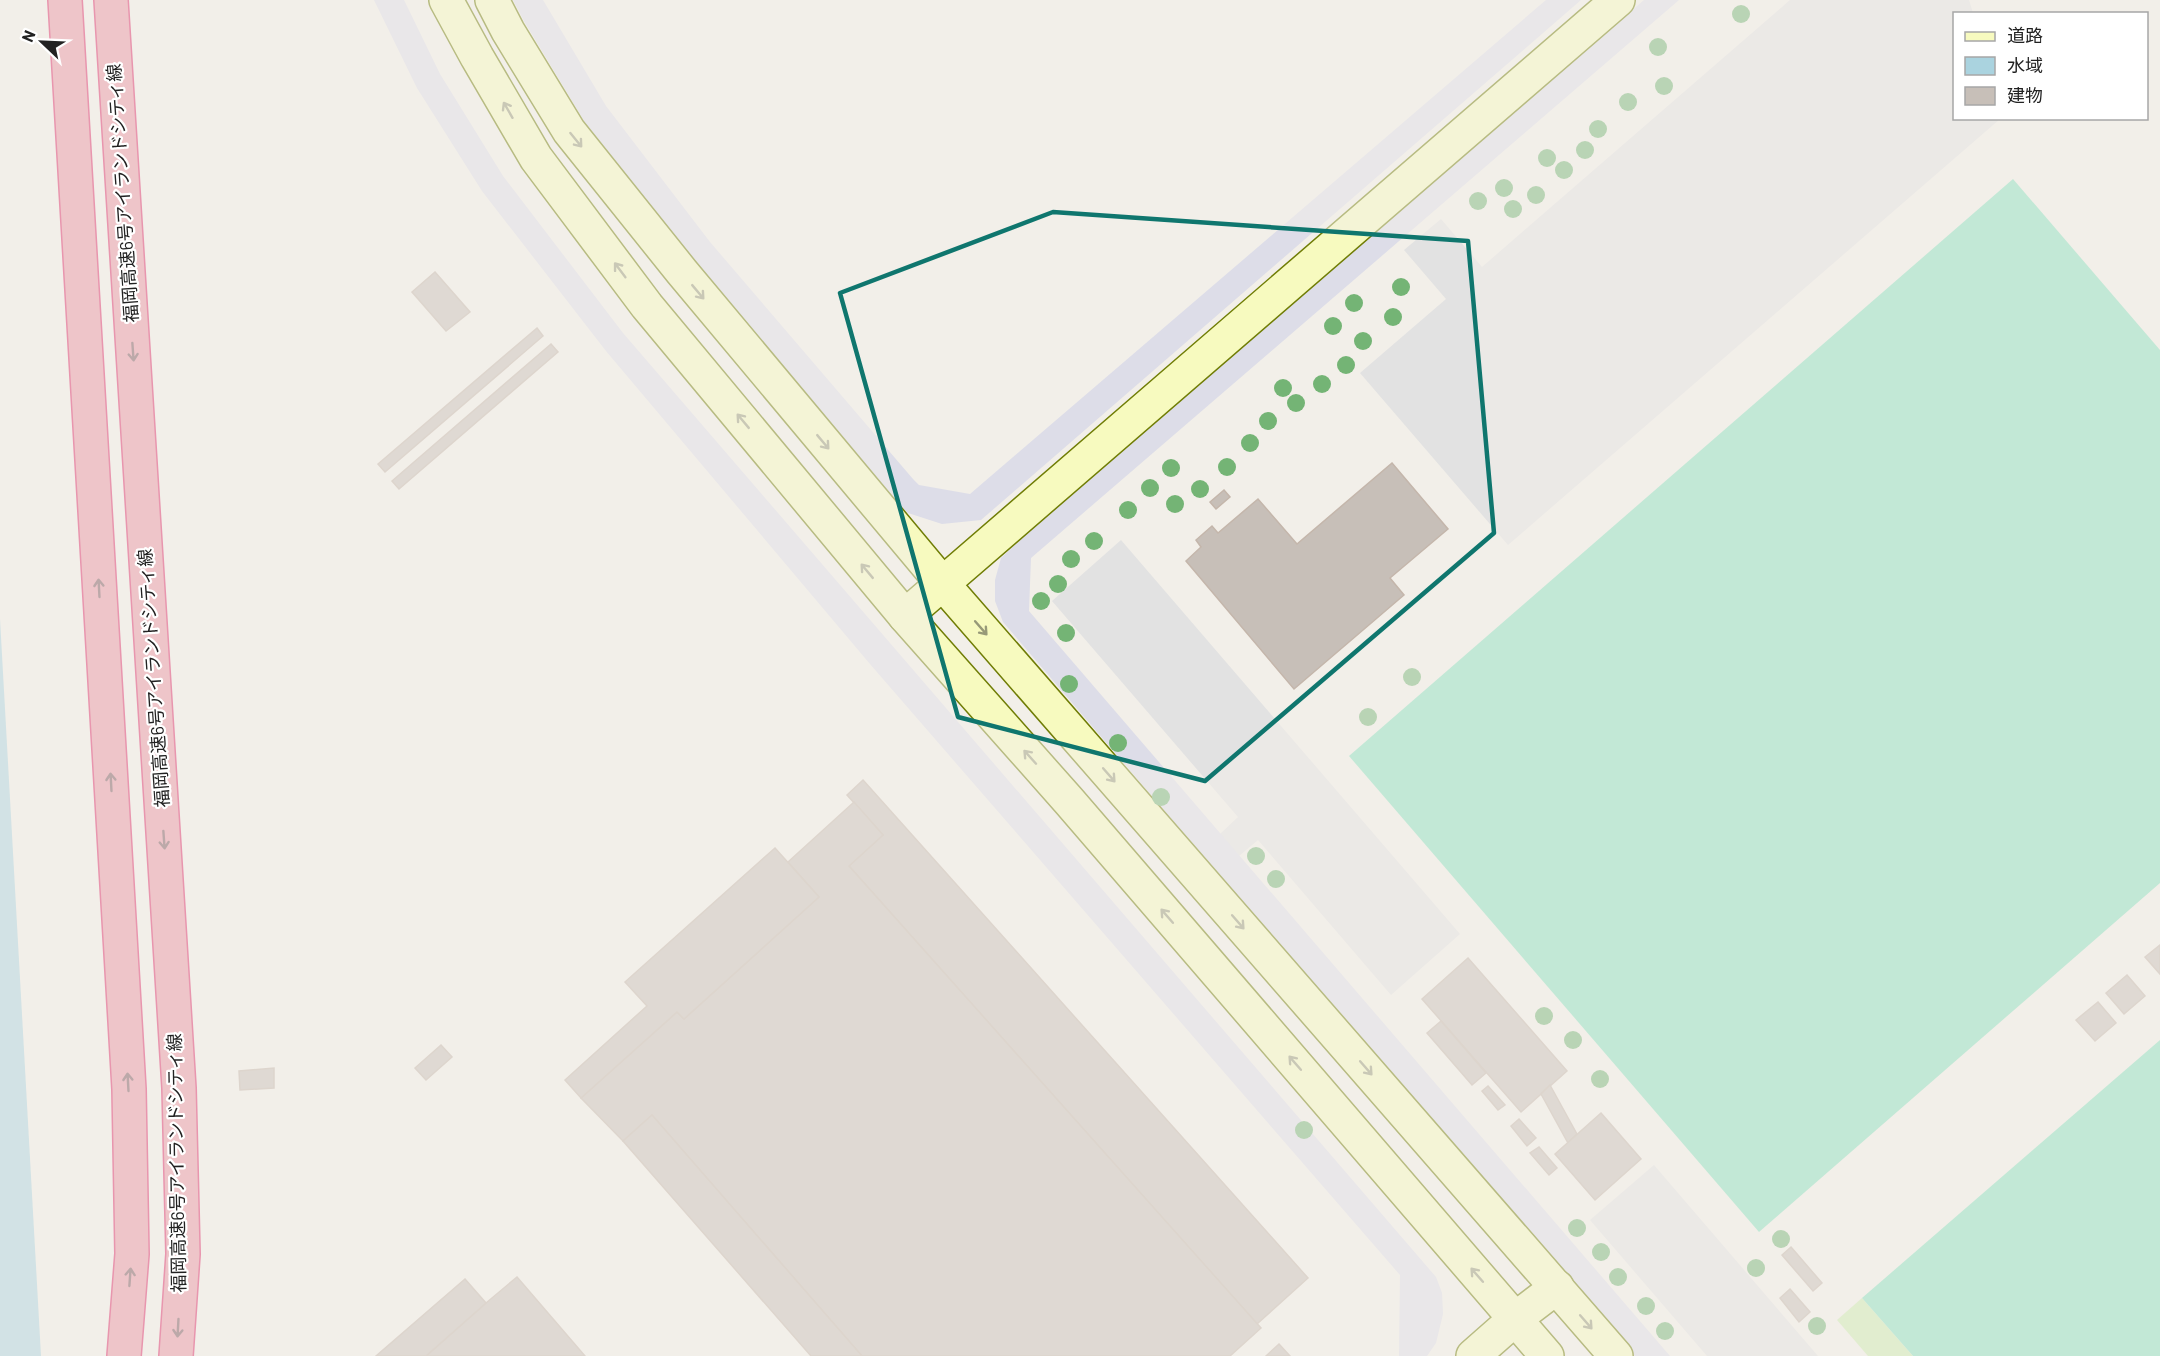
<svg xmlns="http://www.w3.org/2000/svg" width="2160" height="1356" font-family="Barlow,'Noto Sans JP',sans-serif">
<style>
.grass{fill:#cdebb0}
.pitch{fill:#88e0be}
.parking{fill:#e2e2e2}
.plaza{fill:#dddde8}
.water{fill:#aad3df}
.building{fill:#c7bfb8;stroke:#c4b6ab;stroke-width:1.5}
.lines{fill:none;stroke-linecap:round;stroke-linejoin:round}
.secondary-casing{stroke:#707d05;stroke-width:36}
.highway-casing{stroke:#dc2a67;stroke-width:36}
.secondary{stroke:#f7fabf;stroke-width:33}
.highway{stroke:#e892a2;stroke-width:33}
.tree{fill:#74b475}
.oneway{stroke:#979978}
.oneway2{stroke:#7b545c}
.marked{fill:none;stroke:#0f766e;stroke-width:4.5;stroke-linejoin:round}
.labels{text-anchor:middle;stroke-width:4.5;stroke-linejoin:round;paint-order:stroke}
.street-label{font-size:18px;fill:#222;stroke:#fff}
</style>
<rect width="100%" height="100%" fill="#f2efe9"/>
<path class="grass" d="M1862 1298 1913 1356H1868L1837 1320Z"/>
<g class="pitch">
<path d="M2013 179 2160 350V883L1759 1232 1349 756Z"/>
<path d="M2160 1040V1356H1913L1862 1298Z"/>
</g>
<g class="parking">
<path d="M1790 0H1969L1973 13 1954 14V118L2000 119 1508 545 1360 373 1446 299 1404 250 1441 219 1482 267Z"/>
<path d="M1121 540 1460 934 1391 995 1258 840 1239 856 1220 834 1238 817 1052 601Z"/>
<path d="M1654 1165 1818 1356H1707L1590 1220Z"/>
</g>
<g class="plaza">
<path d="M374 0H404L440 74 503 176 623 333 1436 1277 1442 1293 1443 1314 1436 1343 1427 1356H1399L1400 1275 870 664 606 351 482 191 417 88Z"/>
<path d="M513 0H543L606 106 710 242 913 479 919 485 970 494 1546 0H1581L981 520 942 524 908 513 889 495 693 260 584 121 524 21Z"/>
<path d="M1644 0H1679L1031 558 1029 611 1670 1356H1635L1333 1008 1003 622 995 601V580L1001 558 1018 542Z"/>
</g>
<path class="water" d="M0 619 41 1356H0Z"/>
<g class="building">
<path d="M435 272 470 312 446 331 412 292Z"/>
<path d="M537 328 543 336 385 472 378 464Z"/>
<path d="M551 344 558 352 399 489 392 481Z"/>
<path d="M1392 463 1448 529 1390 578 1404 595 1294 689 1186 561 1201 547 1196 540 1212 526 1218 533 1258 499 1297 544Z"/>
<path d="M1224 490 1230 497 1216 509 1210 502Z"/>
<path d="M863 780 1308 1278 1257 1324 849 866 883 835 847 795Z"/>
<path d="M854 802 883 835 849 866 1261 1328 1230 1356H862L652 1115 623 1141 581 1098 677 1012 684 1019 819 897 788 862Z"/>
<path d="M775 848 819 897 684 1019 677 1012 581 1098 565 1080 647 1006 625 982Z"/>
<path d="M2160 945V974L2145 957Z"/>
<path d="M1468 958 1567 1071 1521 1112 1422 999Z"/>
<path d="M2127 975 2145 996 2124 1014 2106 993Z"/>
<path d="M2098 1002 2116 1023 2095 1041 2076 1020Z"/>
<path d="M1441 1021 1486 1073 1472 1085 1427 1033Z"/>
<path d="M441 1045 452 1057 426 1080 415 1068Z"/>
<path d="M274 1068V1088L240 1090 239 1071Z"/>
<path d="M1550 1085 1577 1134 1568 1143 1541 1094Z"/>
<path d="M1488 1086 1505 1105 1498 1110 1482 1091Z"/>
<path d="M1601 1113 1641 1159 1595 1200 1555 1154Z"/>
<path d="M652 1115 862 1356H811L623 1141Z"/>
<path d="M1519 1119 1536 1138 1527 1146 1511 1126Z"/>
<path d="M1539 1147 1557 1168 1549 1175 1530 1153Z"/>
<path d="M1791 1247 1822 1283 1813 1291 1782 1255Z"/>
<path d="M517 1277 585 1356H426L486 1303Z"/>
<path d="M465 1279 486 1303 426 1356H376Z"/>
<path d="M1790 1289 1810 1312 1799 1322 1780 1298Z"/>
<path d="M1279 1344 1290 1356H1266Z"/>
</g>
<g class="lines">
<g class="secondary-casing">
<g id="secondary">
<path d="M446 0 477 57 536 158 647 306 905 616 1069 801 1547 1356"/>
<path d="M492 0 508 31 569 131 682 272 943 584 1616 1356"/>
<path d="M905 616 1618 0"/>
<path d="M1473 1356 1515 1319 1557 1287"/>
</g>
</g>
<g class="highway-casing">
<g id="highway">
<path d="M65 0 129 1089 132 1254 124 1356"/>
<path d="M111 0 179 1088 183 1254 176 1356"/>
</g>
</g>
<use href="#secondary" class="secondary"/>
<use href="#highway" class="highway"/>
</g>
<g class="tree">
<circle cx="1741" cy="14" r="9"/>
<circle cx="1658" cy="47" r="9"/>
<circle cx="1664" cy="86" r="9"/>
<circle cx="1628" cy="102" r="9"/>
<circle cx="1598" cy="129" r="9"/>
<circle cx="1585" cy="150" r="9"/>
<circle cx="1547" cy="158" r="9"/>
<circle cx="1564" cy="170" r="9"/>
<circle cx="1504" cy="188" r="9"/>
<circle cx="1536" cy="195" r="9"/>
<circle cx="1478" cy="201" r="9"/>
<circle cx="1513" cy="209" r="9"/>
<circle cx="1401" cy="287" r="9"/>
<circle cx="1354" cy="303" r="9"/>
<circle cx="1393" cy="317" r="9"/>
<circle cx="1333" cy="326" r="9"/>
<circle cx="1363" cy="341" r="9"/>
<circle cx="1346" cy="365" r="9"/>
<circle cx="1322" cy="384" r="9"/>
<circle cx="1283" cy="388" r="9"/>
<circle cx="1296" cy="403" r="9"/>
<circle cx="1268" cy="421" r="9"/>
<circle cx="1250" cy="443" r="9"/>
<circle cx="1227" cy="467" r="9"/>
<circle cx="1171" cy="468" r="9"/>
<circle cx="1150" cy="488" r="9"/>
<circle cx="1200" cy="489" r="9"/>
<circle cx="1175" cy="504" r="9"/>
<circle cx="1128" cy="510" r="9"/>
<circle cx="1094" cy="541" r="9"/>
<circle cx="1071" cy="559" r="9"/>
<circle cx="1058" cy="584" r="9"/>
<circle cx="1041" cy="601" r="9"/>
<circle cx="1066" cy="633" r="9"/>
<circle cx="1412" cy="677" r="9"/>
<circle cx="1069" cy="684" r="9"/>
<circle cx="1368" cy="717" r="9"/>
<circle cx="1118" cy="743" r="9"/>
<circle cx="1161" cy="797" r="9"/>
<circle cx="1256" cy="856" r="9"/>
<circle cx="1276" cy="879" r="9"/>
<circle cx="1544" cy="1016" r="9"/>
<circle cx="1573" cy="1040" r="9"/>
<circle cx="1600" cy="1079" r="9"/>
<circle cx="1304" cy="1130" r="9"/>
<circle cx="1577" cy="1228" r="9"/>
<circle cx="1781" cy="1239" r="9"/>
<circle cx="1601" cy="1252" r="9"/>
<circle cx="1756" cy="1268" r="9"/>
<circle cx="1618" cy="1277" r="9"/>
<circle cx="1646" cy="1306" r="9"/>
<circle cx="1817" cy="1326" r="9"/>
<circle cx="1665" cy="1331" r="9"/>
</g>
<defs><path id="oneway-shaft" d="M-6 0H5M1.5-3L5.5 0L1.5 3" fill="none" stroke-width="1.6" stroke-linecap="round" stroke-linejoin="round" transform="scale(1.5)"/></defs>
<g class="oneway">
<use href="#oneway-shaft" transform="translate(508 110) rotate(-120)"/>
<use href="#oneway-shaft" transform="translate(576 140) rotate(51)"/>
<use href="#oneway-shaft" transform="translate(620 270) rotate(-127)"/>
<use href="#oneway-shaft" transform="translate(698 292) rotate(50)"/>
<use href="#oneway-shaft" transform="translate(743 421) rotate(-130)"/>
<use href="#oneway-shaft" transform="translate(823 442) rotate(50)"/>
<use href="#oneway-shaft" transform="translate(867 571) rotate(-130)"/>
<use href="#oneway-shaft" transform="translate(981 628) rotate(49)"/>
<use href="#oneway-shaft" transform="translate(1030 757) rotate(-132)"/>
<use href="#oneway-shaft" transform="translate(1109 775) rotate(49)"/>
<use href="#oneway-shaft" transform="translate(1167 916) rotate(-131)"/>
<use href="#oneway-shaft" transform="translate(1238 922) rotate(49)"/>
<use href="#oneway-shaft" transform="translate(1295 1063) rotate(-131)"/>
<use href="#oneway-shaft" transform="translate(1366 1068) rotate(49)"/>
<use href="#oneway-shaft" transform="translate(1477 1275) rotate(-131)"/>
<use href="#oneway-shaft" transform="translate(1586 1322) rotate(49)"/>
</g>
<g class="oneway2">
<use href="#oneway-shaft" transform="translate(133 352) rotate(86)"/>
<use href="#oneway-shaft" transform="translate(99 588) rotate(-93)"/>
<use href="#oneway-shaft" transform="translate(111 782) rotate(-93)"/>
<use href="#oneway-shaft" transform="translate(164 840) rotate(86)"/>
<use href="#oneway-shaft" transform="translate(128 1082) rotate(-93)"/>
<use href="#oneway-shaft" transform="translate(130 1277) rotate(-86)"/>
<use href="#oneway-shaft" transform="translate(178 1328) rotate(93)"/>
</g>
<path d="M0 0H2160V1356H0ZM1053 212 1468 241 1494 533 1205 781 958 717 840 293Z" fill="#f2efe9" fill-opacity=".55" fill-rule="evenodd"/>
<path class="marked" d="M1053 212 1468 241 1494 533 1205 781 958 717 840 293Z"/>
<g class="labels">
<g class="street-label">
<text transform="translate(123 193) rotate(-94)" y="6">福岡高速6号アイランドシティ線</text>
<text transform="translate(154 678) rotate(-94)" y="6">福岡高速6号アイランドシティ線</text>
<text transform="translate(177 1163) rotate(-91)" y="6">福岡高速6号アイランドシティ線</text>
</g>
</g>
<rect x="1953" y="12" width="195" height="108" fill="#ffffff" stroke="#a7a7a7" stroke-width="1.5"/>
<rect x="1965" y="32" width="30" height="9" fill="#f7fabf" stroke="#a7a7a7" stroke-width="1.5"/>
<text x="2007" y="42" font-size="18" fill="#222222">道路</text>
<rect x="1965" y="57" width="30" height="18" fill="#aad3df" stroke="#a7a7a7" stroke-width="1.5"/>
<text x="2007" y="72" font-size="18" fill="#222222">水域</text>
<rect x="1965" y="87" width="30" height="18" fill="#c7bfb8" stroke="#a7a7a7" stroke-width="1.5"/>
<text x="2007" y="102" font-size="18" fill="#222222">建物</text>
<g transform="translate(42 42) rotate(293)" stroke="#ffffff" stroke-width="4.5" paint-order="stroke">
<path d="M0-4.5L10 22L0 15L-10 22Z" fill="#222222"/>
<text y="-9" font-size="16" font-weight="bold" text-anchor="middle" fill="#222222">N</text>
</g>
</svg>
